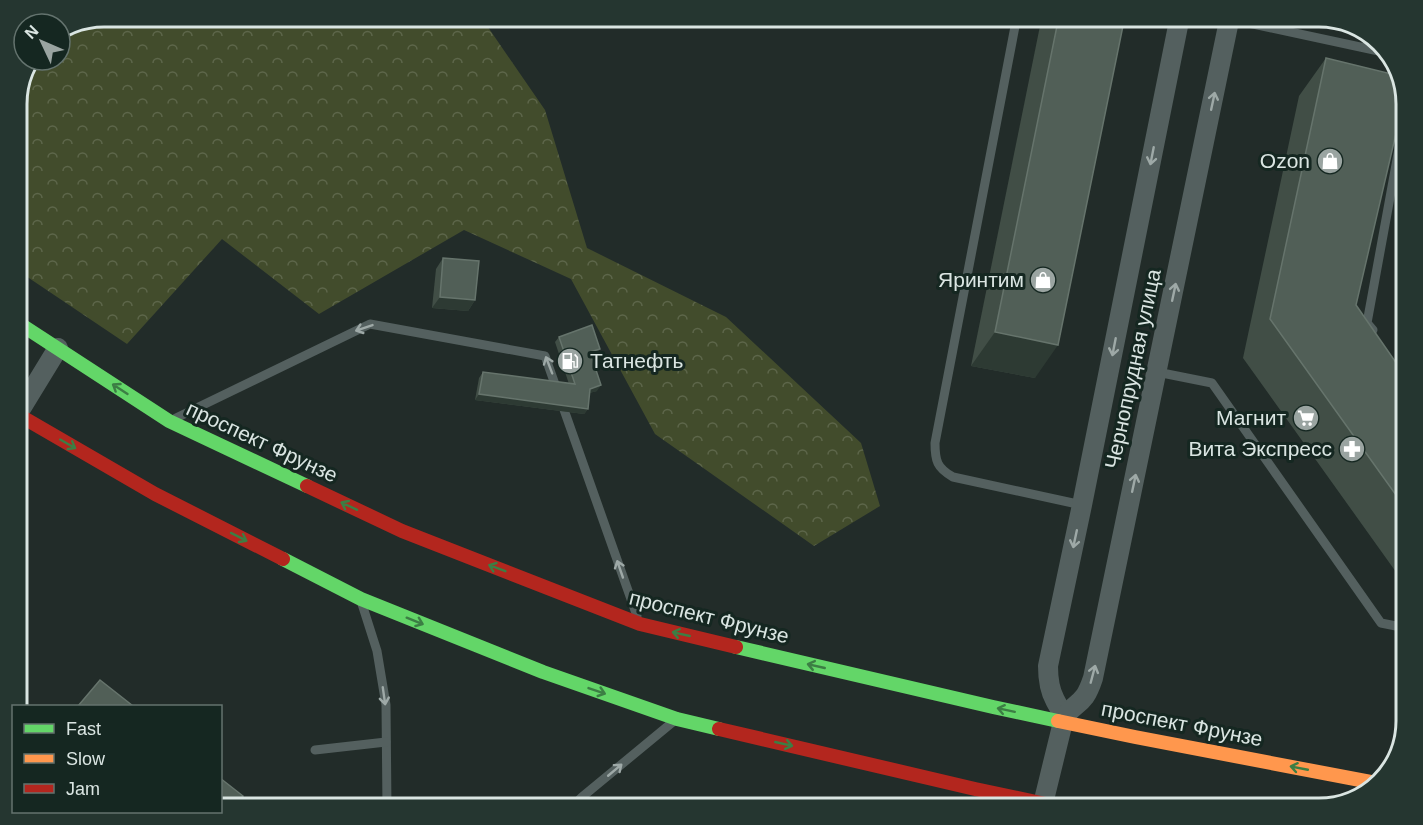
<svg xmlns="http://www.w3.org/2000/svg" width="1423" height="825" font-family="Arial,sans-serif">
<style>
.forest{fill:url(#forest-crowns)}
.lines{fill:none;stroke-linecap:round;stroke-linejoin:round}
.lane{stroke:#54605f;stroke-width:9}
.street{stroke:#54605f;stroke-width:20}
.fast{stroke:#63d668;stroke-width:14}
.slow{stroke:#ff974d;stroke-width:14}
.jam{stroke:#b3261e;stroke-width:14}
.wall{fill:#414e46}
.shaded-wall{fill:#2d3a33}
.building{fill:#515f57;stroke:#66746c;stroke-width:1.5}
.oneway{stroke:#9ea9a7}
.oneway2{stroke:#3c7e44}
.labels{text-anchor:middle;stroke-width:6;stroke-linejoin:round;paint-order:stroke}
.poi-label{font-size:21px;fill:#dae5e2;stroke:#152721;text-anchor:end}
.street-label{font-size:21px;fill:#dae5e2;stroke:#152721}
.rim{fill:none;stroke:#dae5e2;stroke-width:3}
</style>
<defs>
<pattern id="forest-crowns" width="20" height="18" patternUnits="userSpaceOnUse" patternTransform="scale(1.5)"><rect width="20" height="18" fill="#424c2c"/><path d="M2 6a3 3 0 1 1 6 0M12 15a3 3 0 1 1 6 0" fill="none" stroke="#5d664a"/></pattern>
</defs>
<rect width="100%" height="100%" fill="#222c29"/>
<path class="forest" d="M104 17H481L545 110 587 248 726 317 861 443 880 506 814 546 655 434 571 279 464 230 319 314 222 239 127 344 17 270V99L34 60H60V35Z"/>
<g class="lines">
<g class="lane">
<path d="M1017 16 935 443C935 461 937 468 953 477L1082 505"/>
<path d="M1230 19 1388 53"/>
<path d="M1373 330 1367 323 1406 110"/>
<path d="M1157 372 1212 383 1381 623 1406 628"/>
<path d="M176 418 370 324 545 356 637 616"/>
<path d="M362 604 377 651 386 705 387 808"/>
<path d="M315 750 386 742"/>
<path d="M571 808 582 797 674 721"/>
</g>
<g class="street">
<path d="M17 415 58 348"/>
<path d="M1063 722C1063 712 1059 708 1055 700 1049 689 1048 678 1048 666L1082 505 1180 16"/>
<path d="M1042 808 1063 722C1069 707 1077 707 1085 696 1089 690 1091 684 1093 678L1230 16"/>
</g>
<g class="fast">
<path d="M17 322 169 421 307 486"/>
<path d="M283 559 361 599 543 672 677 719 719 729"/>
<path d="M736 647 993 707 1058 721"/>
</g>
<path class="slow" d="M1058 721 1135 737 1376 783"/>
<g class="jam">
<path d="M17 414 155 494 283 559"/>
<path d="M307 486 402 531 640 624 736 647"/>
<path d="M719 729 975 789 1064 808"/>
</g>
</g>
<g class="wall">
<path d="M1042 16H1125L1035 378 971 366Z"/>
<path d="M1326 58 1356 305 1406 377V586L1243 358 1299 96Z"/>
<path d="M443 258 475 300 468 311 432 308 436 269Z"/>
<path d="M559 337 596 355 591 356 597 391 589 393 588 409 584 414 475 400 479 378 483 372 569 384 555 342Z"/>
</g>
<g class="shaded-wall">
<path d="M440 297 475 300 468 311 432 308Z"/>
<path d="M995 332 1058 345 1035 378 971 366Z"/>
<path d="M600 349 596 355 586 358 590 352Z"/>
<path d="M601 385 597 391 586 394 590 389Z"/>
<path d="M479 394 588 409 584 414 475 400Z"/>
</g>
<g class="building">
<path d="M1059 16H1125L1058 345 995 332Z"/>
<path d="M1326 58 1400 76 1405 95 1356 305 1406 377V509L1270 319Z"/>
<path d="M443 258 479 261 475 300 440 297Z"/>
<path d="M592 325 600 349 590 352 601 385 590 389 588 409 479 394 483 372 575 384 559 337Z"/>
<path d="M100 680 133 706H78Z"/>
<path d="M220 778 243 796 232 808H220Z"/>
</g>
<defs><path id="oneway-shaft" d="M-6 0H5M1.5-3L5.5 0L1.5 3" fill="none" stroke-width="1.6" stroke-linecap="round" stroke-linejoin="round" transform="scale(1.5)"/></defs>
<g class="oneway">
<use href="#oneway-shaft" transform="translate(1213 101) rotate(-78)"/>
<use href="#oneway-shaft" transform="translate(1152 156) rotate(101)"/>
<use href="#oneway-shaft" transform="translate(1174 292) rotate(-78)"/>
<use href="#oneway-shaft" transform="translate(364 328) rotate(161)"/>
<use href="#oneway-shaft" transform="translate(1114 347) rotate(101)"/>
<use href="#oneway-shaft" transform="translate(549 365) rotate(-111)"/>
<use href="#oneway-shaft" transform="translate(1134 483) rotate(-78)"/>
<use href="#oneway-shaft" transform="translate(1075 539) rotate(102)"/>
<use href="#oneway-shaft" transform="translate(620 569) rotate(-109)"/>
<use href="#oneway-shaft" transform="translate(1093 674) rotate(-75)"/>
<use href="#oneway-shaft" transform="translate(384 696) rotate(82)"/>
<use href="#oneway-shaft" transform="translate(615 770) rotate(-40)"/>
</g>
<g class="oneway2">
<use href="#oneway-shaft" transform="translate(120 389) rotate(-147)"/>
<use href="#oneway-shaft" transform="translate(68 444) rotate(30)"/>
<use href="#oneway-shaft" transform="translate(349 506) rotate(-155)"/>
<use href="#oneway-shaft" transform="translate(239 537) rotate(27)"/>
<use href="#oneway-shaft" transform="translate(497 568) rotate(-159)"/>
<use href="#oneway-shaft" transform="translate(415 621) rotate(22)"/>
<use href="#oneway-shaft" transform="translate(681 634) rotate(-167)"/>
<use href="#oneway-shaft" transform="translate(816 666) rotate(-167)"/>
<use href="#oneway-shaft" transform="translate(597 691) rotate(19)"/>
<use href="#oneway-shaft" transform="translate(1006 710) rotate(-168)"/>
<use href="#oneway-shaft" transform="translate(784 744) rotate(13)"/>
<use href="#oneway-shaft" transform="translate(1299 768) rotate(-169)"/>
</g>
<defs>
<g id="shop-disc" transform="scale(1.35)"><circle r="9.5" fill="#9aa4a1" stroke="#152721"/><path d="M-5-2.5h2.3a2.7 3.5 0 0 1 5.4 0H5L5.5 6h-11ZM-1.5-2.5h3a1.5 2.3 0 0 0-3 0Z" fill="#fff"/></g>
<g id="fuel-disc" transform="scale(1.35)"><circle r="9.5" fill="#9aa4a1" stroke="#152721"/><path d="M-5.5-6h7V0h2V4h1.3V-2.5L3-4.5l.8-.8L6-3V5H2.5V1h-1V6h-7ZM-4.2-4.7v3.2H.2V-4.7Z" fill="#fff"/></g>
<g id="supermarket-disc" transform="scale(1.35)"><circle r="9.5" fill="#9aa4a1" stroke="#152721"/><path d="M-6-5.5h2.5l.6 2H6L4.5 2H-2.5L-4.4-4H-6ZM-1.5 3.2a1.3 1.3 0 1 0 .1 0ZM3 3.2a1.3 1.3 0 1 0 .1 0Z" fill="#fff"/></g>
<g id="pharmacy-disc" transform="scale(1.35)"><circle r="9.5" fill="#9aa4a1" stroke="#152721"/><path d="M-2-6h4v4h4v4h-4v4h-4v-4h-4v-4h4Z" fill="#fff"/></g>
</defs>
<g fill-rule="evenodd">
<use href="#shop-disc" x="1330" y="161"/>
<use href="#shop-disc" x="1043" y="280"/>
<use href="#fuel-disc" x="570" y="361"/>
<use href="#supermarket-disc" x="1306" y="418"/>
<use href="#pharmacy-disc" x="1352" y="449"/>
</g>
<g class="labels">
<g class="poi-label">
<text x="1310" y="168">Ozon</text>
<text x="1024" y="287">Яринтим</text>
<text x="590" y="368" text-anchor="start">Татнефть</text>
<text x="1286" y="425">Магнит</text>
<text x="1332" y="456">Вита Экспресс</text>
</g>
<g class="street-label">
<text transform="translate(1133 369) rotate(-78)" y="7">Чернопрудная улица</text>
<text transform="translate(262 442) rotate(25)" y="7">проспект Фрунзе</text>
<text transform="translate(709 617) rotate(14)" y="7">проспект Фрунзе</text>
<text transform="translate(1182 724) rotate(11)" y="7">проспект Фрунзе</text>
</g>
</g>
<path d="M0 0H1423V825H0ZM104 27H1319A77 77 0 0 1 1396 104V721A77 77 0 0 1 1319 798H104A77 77 0 0 1 27 721V104A77 77 0 0 1 104 27Z" fill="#253630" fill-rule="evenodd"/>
<path class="rim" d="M104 27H1319A77 77 0 0 1 1396 104V721A77 77 0 0 1 1319 798H104A77 77 0 0 1 27 721V104A77 77 0 0 1 104 27Z"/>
<rect x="12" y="705" width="210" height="108" fill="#152721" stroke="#64736e" stroke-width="1.5"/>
<rect x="24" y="724" width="30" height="9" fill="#63d668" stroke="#64736e" stroke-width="1.5"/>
<text x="66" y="735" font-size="18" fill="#dae5e2">Fast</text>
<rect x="24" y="754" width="30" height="9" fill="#ff974d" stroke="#64736e" stroke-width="1.5"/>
<text x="66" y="765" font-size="18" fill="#dae5e2">Slow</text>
<rect x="24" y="784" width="30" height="9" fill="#b3261e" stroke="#64736e" stroke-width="1.5"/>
<text x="66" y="795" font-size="18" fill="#dae5e2">Jam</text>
<g transform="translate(42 42) rotate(314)"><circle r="28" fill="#152721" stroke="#64736e" stroke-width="1.5"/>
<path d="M0-4.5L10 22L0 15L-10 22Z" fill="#9aa4a1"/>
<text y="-9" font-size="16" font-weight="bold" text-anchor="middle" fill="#dae5e2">N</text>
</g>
</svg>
